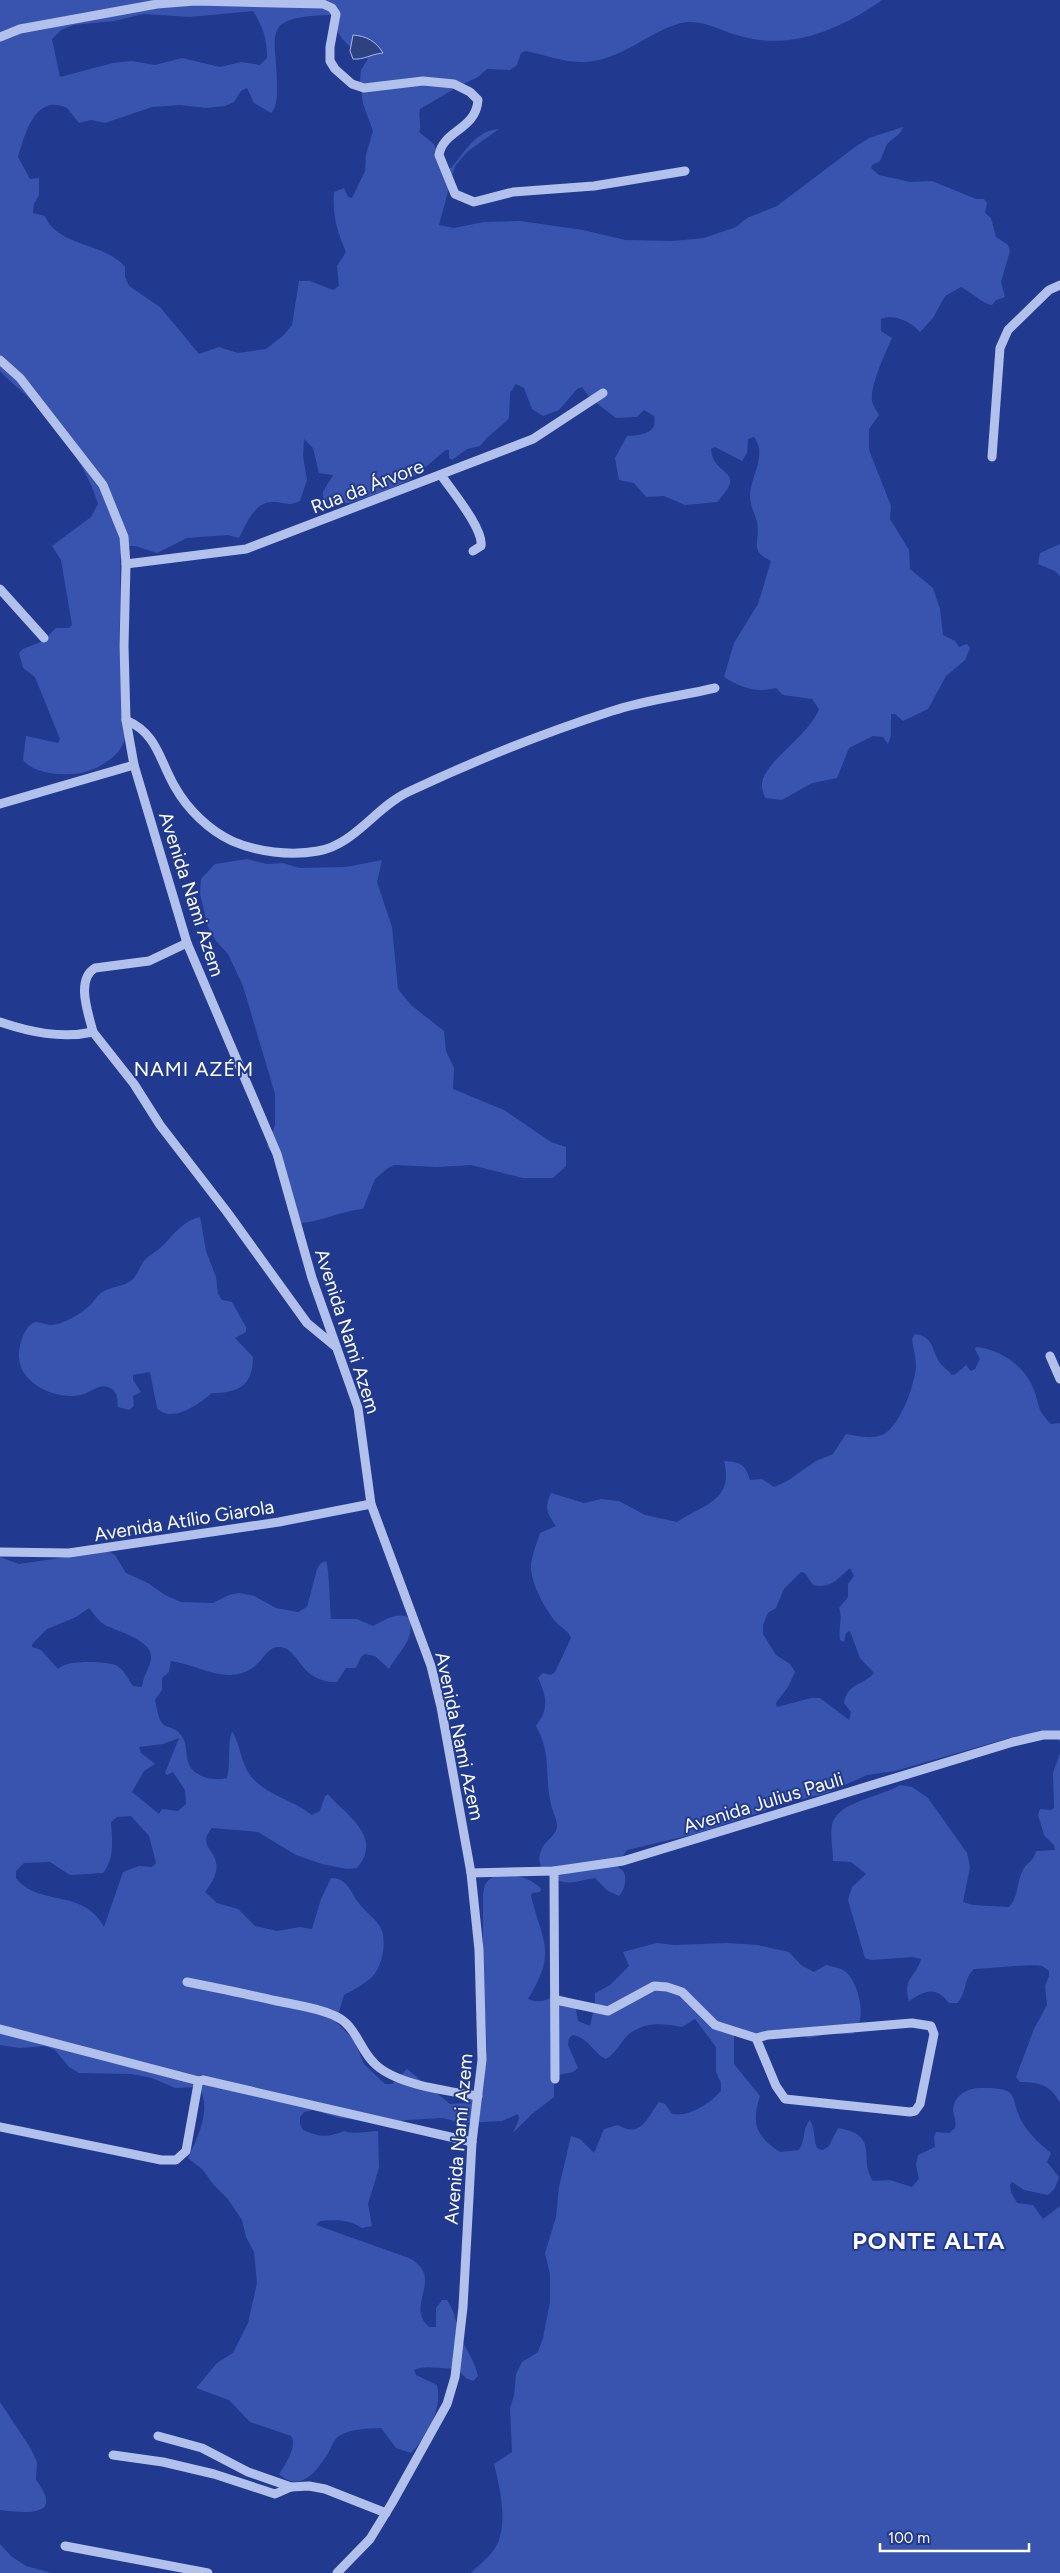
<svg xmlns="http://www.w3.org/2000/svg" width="1060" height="2573" font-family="Figtree,sans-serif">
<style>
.green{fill:#3954ae;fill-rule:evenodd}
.water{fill:#2e4181;stroke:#a6b8ee}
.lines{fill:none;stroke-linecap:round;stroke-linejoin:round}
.minor{stroke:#b2c0ec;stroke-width:9}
.labels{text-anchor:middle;stroke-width:4;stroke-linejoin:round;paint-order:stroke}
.street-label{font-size:19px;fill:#fff;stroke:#213a90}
.neighbourhood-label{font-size:20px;letter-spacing:1px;fill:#fff;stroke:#213a90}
.district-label{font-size:24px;font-weight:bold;letter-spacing:1px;fill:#fff;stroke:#213a90}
</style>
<rect width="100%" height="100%" fill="#213a90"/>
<g class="green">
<path d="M0 0H882C841 29 791 51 740 36 721 31 701 18 681 23 648 32 621 60 586 62 566 63 545 55 526 51L521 53 517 65 510 70 487 69 478 77 461 85 420 109C418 118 422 124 419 132L434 144 444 168 447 170 452 167C465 151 477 130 499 129L467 152 455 166 439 225 454 228 484 222 520 221 583 230 625 240 673 241 704 238 736 227 747 218 777 206 855 147 869 138 903 127 900 133 887 144 880 161 872 165 871 168 879 175 910 182 932 181 976 199H984L987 203 985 213 991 218 996 237 1008 245 1010 251 1001 282 1005 297 996 300 992 305C983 304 971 292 961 287L945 296 933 318 920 332C913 323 894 313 881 319V331L892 338C885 354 870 385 872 401 873 406 877 411 879 415L869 429V450L891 506 890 519 909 550 910 569 933 588 940 609 943 635 955 641 959 647 967 644 970 648 965 660 946 676 928 709 903 721 895 714H891V735L888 744 883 737 873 736 849 748 837 778 812 783 782 800 765 798C764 794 761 788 762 783 765 761 808 737 819 709L812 699 783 695 776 688C755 693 742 688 724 677L734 643 758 604 771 561C748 550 761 542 757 522 755 514 750 506 750 496 750 476 768 456 754 437L748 439 747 453 742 461 715 447 711 449C713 478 749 468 717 502L685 505 664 496 646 497 634 483 619 480 615 458 627 436C641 435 658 434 654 416L644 410 637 417 616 418 590 398 582 387 577 389 559 410 543 416 532 409 524 388 516 384 510 393 509 418C498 430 490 433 480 446L467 449 452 460 449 458V450H446L410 480 382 492 350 503 332 504 323 499V492L333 475 319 473 313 448 304 439 303 456 307 480 300 501C287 507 286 502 273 502 254 502 247 523 239 538L228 535 187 538 157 553 135 546H122C118 570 122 594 120 618 119 638 119 656 121 676 122 693 128 720 125 737 123 757 91 774 72 774 56 775 34 773 23 760L26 736 58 743 60 739 35 677 23 668 19 653 23 649 43 641 56 628H69L72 625 61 560 52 546 91 517 98 504C89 470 58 428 34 403 24 392 11 383 0 371ZM253 11C263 27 267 39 267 58L260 65 241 62 220 67 182 58 155 65 132 61 113 63 60 77 52 39 61 30 74 25 114 21 144 14 190 17ZM330 15 335 16C334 38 351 48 368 59L361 70 360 81 363 104 373 131 366 155 365 171 352 198 348 197 344 188 334 192C332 214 337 231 346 252L337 266 339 286 333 290 310 281H299L292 325 284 335 266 349 238 353 219 347 199 354 160 307 129 286 125 277V267C105 242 57 247 45 216L33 213 34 204 39 195V178L30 179 18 157C25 134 35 93 67 108L79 123 91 120 105 123 152 107 180 105 206 108 225 106 234 102 241 91 247 88 254 103 271 113C276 108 277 99 277 91 278 34 256 17 330 15Z"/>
<path d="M1060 544V576L1055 571 1038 564 1040 553Z"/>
<path d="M247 859 267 864 283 863 299 868 346 867 382 860 377 882 392 927 398 989 411 1005 444 1031 446 1051 454 1068 453 1089 504 1110 551 1142 566 1147V1166L553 1178H523L471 1165 437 1167 394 1165 388 1168 375 1179 363 1209C341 1211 323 1221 301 1223L282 1168 267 1146 275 1125V1094L243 986 228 954 216 941 208 927 200 894 201 879 215 864Z"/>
<path d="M200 1217 206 1251 216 1277 218 1294 222 1300 232 1302 246 1327V1332L235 1338 253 1357C253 1386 238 1393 212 1393 199 1404 172 1424 157 1408L150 1372 133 1375V1380L141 1392 133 1396 134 1406 129 1410 118 1407C117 1401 118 1393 112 1389 101 1381 92 1392 81 1395 57 1400 21 1385 19 1358 18 1349 24 1324 36 1322 40 1322 46 1325 51 1325 61 1325 81 1314 88 1307 94 1303 97 1294 104 1291 113 1286 123 1287 132 1280 138 1275 139 1267 144 1261 148 1256 154 1253 159 1249 173 1237 180 1222 200 1217Z"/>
<path d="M915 1334C934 1337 931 1349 940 1363 943 1367 949 1371 952 1375L956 1374 966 1365 971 1371 975 1369 980 1359 975 1349 976 1347C1000 1349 1025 1366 1034 1390 1040 1407 1037 1410 1051 1424L1060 1423V1742L1056 1736 1040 1730 1028 1735 1016 1736 895 1771 867 1775 827 1793 791 1802 695 1834 627 1850 617 1865C619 1868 621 1869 623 1871 628 1878 624 1891 619 1896L608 1891 595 1878C586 1879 573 1884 564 1882 545 1879 532 1863 544 1845 548 1839 557 1834 557 1826 557 1818 551 1809 550 1800 545 1773 551 1753 536 1726 549 1709 547 1697 538 1678L543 1673 551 1675 555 1672 571 1638C568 1630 561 1628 555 1621 545 1608 531 1584 531 1567 531 1557 537 1543 540 1533L556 1526C547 1513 544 1508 551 1493L584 1503 601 1499 619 1501 645 1515 677 1522C704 1504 734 1501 724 1461 741 1462 745 1464 750 1480L762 1479 774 1487 787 1481 816 1461 833 1454 846 1434C858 1436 872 1440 884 1434 900 1426 916 1382 916 1365 916 1357 913 1347 912 1339ZM850 1568 854 1576 848 1584V1597L839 1608C843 1618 838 1629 840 1640L844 1642 846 1633 850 1631 860 1658 874 1673C863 1686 848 1682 844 1703L851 1712 849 1720 820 1698H811L777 1707 776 1703 788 1687 795 1672 790 1664 776 1655 763 1634V1625L768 1613 776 1608 784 1589 801 1572 805 1573 813 1585C831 1589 837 1579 850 1568Z"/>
<path d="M104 1549 115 1555 126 1573 148 1583 165 1595 181 1602 213 1603 229 1595 239 1593 254 1596 276 1608 298 1612 307 1607 317 1569 321 1563 326 1561C329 1567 330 1607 331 1619H357L373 1626C385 1620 397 1611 410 1618 414 1642 400 1649 389 1669L375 1656 365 1654 361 1657 356 1668H346L337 1682C298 1683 299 1645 278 1647 267 1648 263 1660 255 1666 229 1687 199 1665 171 1661L169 1672 162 1678V1690L155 1700C157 1707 158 1721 164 1725 171 1729 176 1728 181 1735 188 1744 185 1755 189 1765 195 1777 215 1782 227 1778 231 1762 227 1747 232 1731 240 1744 241 1763 250 1775 265 1795 292 1799 312 1815L320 1811 325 1796 328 1794C345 1815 384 1836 357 1868L347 1869 322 1864 296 1855 258 1832 212 1828C199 1843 211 1848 215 1859 220 1871 212 1883 205 1892L217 1903 238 1909 255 1926 277 1931 300 1927 312 1929 321 1899 331 1878C347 1878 350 1891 358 1902 363 1910 373 1916 379 1925 388 1937 383 1965 373 1976 365 1984 355 1989 344 1995L336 2022 354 2040 364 2064 385 2084H392L407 2069 450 2104 466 2103 478 2089 487 2051 483 1974V1897C483 1893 484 1888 485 1885 494 1866 531 1876 541 1889L540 1892 532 1893 531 1896C543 1944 557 1951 528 1999 539 2003 546 2002 555 1994L566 1997 576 2009 578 2021 590 2026 595 2004V1993L610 1985 629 1966 623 1952 657 1943 675 1945 727 1943 757 1945 789 1952 801 1965 814 1972 826 1965C834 1967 843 1968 848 1974 860 1988 867 2021 853 2034H828L809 2038 781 2029 749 2035 734 2034V2064L760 2096C751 2124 756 2136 780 2152L799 2150C806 2140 802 2128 810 2120 816 2131 813 2143 818 2149L823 2150 829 2146 838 2128C881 2135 858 2159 873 2181L890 2180 912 2187 919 2179 916 2165 918 2155 935 2147 934 2137 936 2132 949 2133 955 2128C957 2121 953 2116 953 2109 955 2094 968 2088 981 2088 1025 2087 1007 2099 1024 2125 1031 2136 1041 2145 1051 2153L1047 2162 1059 2177 1055 2188 1048 2195 1024 2190 1012 2182 1010 2185 1011 2192 1017 2203 1033 2205 1043 2219 1060 2206V2573H471C478 2566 487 2559 493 2551 510 2529 500 2488 494 2464L512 2452 510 2408 514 2396 516 2374 522 2362 538 2352 543 2338 550 2302V2274L545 2253 556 2217 559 2187 571 2136 580 2139 594 2153 604 2129 618 2125C641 2139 647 2118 659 2102L665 2104 672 2114C690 2117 709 2104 721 2091V2083L716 2072V2047L695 2019 682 2027C662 2023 641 2021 625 2038 619 2045 615 2054 606 2059 593 2053 590 2039 573 2035L569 2038 568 2045 578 2068 573 2072 558 2075 554 2082V2097L532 2114 513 2133 519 2119 518 2114 502 2121 464 2123 442 2118 406 2120 392 2123 339 2118 313 2110 304 2112 300 2117V2124L303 2130C319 2137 328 2138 344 2131 355 2135 367 2131 378 2131L379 2168 368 2204 372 2226 362 2228C347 2219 337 2220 320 2221L316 2225 409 2258C446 2278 404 2305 429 2327H436V2308L442 2300H447C456 2313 456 2326 462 2340 468 2353 475 2362 478 2376L473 2381 466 2378 456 2368C442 2370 427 2364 414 2370L416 2375 437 2385C443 2408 427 2437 411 2453L396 2448 381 2428C366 2429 352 2428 339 2436 333 2440 331 2449 327 2455 315 2473 300 2493 279 2474 285 2465 298 2446 291 2436L250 2422 229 2400 196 2388 217 2363 233 2353 248 2323 257 2283 254 2252 246 2237 242 2220 227 2198 213 2184 202 2169 188 2158C198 2136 212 2110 199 2087L175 2088 152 2078 131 2074 79 2073 69 2067 55 2050 45 2046 19 2048 0 2045V1557L19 1564 60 1558 82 1550ZM89 1608C93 1613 99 1622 105 1625 116 1631 153 1640 151 1658 151 1666 143 1675 142 1687L133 1686C128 1679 123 1668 115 1665 104 1661 65 1660 58 1669L41 1650 32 1647V1644L47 1629 76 1617ZM179 1738 165 1773 167 1775 173 1772 185 1790 186 1804 178 1811 162 1809 159 1814 132 1792 144 1771 155 1764 141 1753 139 1747 163 1744ZM131 1816 149 1836 156 1863 152 1867 139 1866 123 1872 104 1927C84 1888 38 1907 16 1878V1871L24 1863 50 1862 70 1875 103 1873C115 1858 112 1840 111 1822L117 1817Z"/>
<path d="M1060 1753V2103C1051 2085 1039 2082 1020 2082L1016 2077 1034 2029 1047 2005 1045 1986 1049 1976V1971C1047 1969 1044 1967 1042 1966 1036 1963 986 1969 974 1969 963 1979 967 1994 957 2003H949C936 1986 926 1990 909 2001 902 1978 917 1976 921 1959L913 1957 871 1960 865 1958 848 1900 852 1887 866 1874 851 1862 833 1861C833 1850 830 1836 832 1825 837 1801 882 1797 900 1785L912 1787 928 1798 967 1853 970 1867 963 1902 973 1905 1009 1907C1019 1896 1016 1883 1023 1870 1026 1863 1032 1864 1036 1851L1055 1850 1054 1845 1044 1835 1038 1815 1040 1809 1051 1810 1054 1808 1053 1773Z"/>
<path d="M0 2402 31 2449 37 2462 36 2480C65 2518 26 2513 0 2510Z"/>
<path d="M0 2544 11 2556 26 2566 52 2573H0Z"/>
</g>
<path class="water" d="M353 35C366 36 376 41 383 53 371 54 364 60 353 59L350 51Z"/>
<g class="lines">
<g class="minor">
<path d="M0 37 20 29 157 4 195 1 323 4 332 8 336 14 330 47V61L335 69 352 84 364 88 423 81 454 84 470 92 478 100C476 130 443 130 439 155L455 194 474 202 513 192 594 186 685 171"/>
<path d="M0 360 20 378 103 485 124 537 126 564 124 646 126 720 134 765 187 943 277 1154 312 1278 358 1408 371 1504 431 1666 441 1707 471 1873 479 1950 482 2060 472 2142 463 2307 455 2377 447 2404 392 2503 370 2539 337 2573"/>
<path d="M992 457 1000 348 1008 330 1049 290 1060 285"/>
<path d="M441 475C451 490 484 529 481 546L473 551"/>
<path d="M126 564 246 549 533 439 603 393"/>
<path d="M0 589 44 638"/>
<path d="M126 720C158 734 159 760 175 787 188 810 209 830 232 841 257 852 290 856 318 851 354 845 376 807 408 792 474 761 543 733 612 711 645 700 681 696 715 688"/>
<path d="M0 804 134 765"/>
<path d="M0 1022C30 1032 61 1039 93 1032 89 1015 75 980 95 968L149 961 187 943"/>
<path d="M93 1032 134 1084 160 1125 227 1212 307 1323 336 1347"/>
<path d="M1050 1356 1060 1379"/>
<path d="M0 1552 69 1553 279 1522 371 1504"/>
<path d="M554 1871 555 2079"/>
<path d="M471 1873 554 1871 623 1861 1013 1742 1043 1735H1060"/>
<path d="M187 1982C217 1988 247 1994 277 2001 295 2005 315 2007 333 2015 356 2024 358 2047 374 2063 395 2085 449 2091 478 2096"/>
<path d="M556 2000 608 2011 654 1986 667 1987 682 1992 715 2025 756 2038 768 2035 912 2023 931 2026 934 2034 920 2104 915 2111 910 2112 785 2099 776 2086 756 2038"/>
<path d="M0 2029 199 2081"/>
<path d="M0 2127 161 2160H176L186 2151 198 2084 199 2081 203 2080 472 2142"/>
<path d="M158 2436 202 2448 248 2472 291 2487 309 2486 325 2489 386 2513"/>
<path d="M113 2455 163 2462 214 2474 275 2494 291 2487"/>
<path d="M65 2546 208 2573"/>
</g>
</g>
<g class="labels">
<g class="street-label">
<text transform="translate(367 486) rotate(-21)" y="7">Rua da Árvore</text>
<text transform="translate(192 894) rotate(72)" y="7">Avenida Nami Azem</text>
<text transform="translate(348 1331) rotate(72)" y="7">Avenida Nami Azem</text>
<text transform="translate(184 1520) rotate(-9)" y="7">Avenida Atílio Giarola</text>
<text transform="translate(460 1736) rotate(78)" y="7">Avenida Nami Azem</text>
<text transform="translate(763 1802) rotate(-17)" y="7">Avenida Julius Pauli</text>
<text transform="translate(458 2139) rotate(-85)" y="7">Avenida Nami Azem</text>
</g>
<g class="neighbourhood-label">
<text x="194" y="1076">NAMI AZÉM</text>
</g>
<g class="district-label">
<text x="929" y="2249">PONTE ALTA</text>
</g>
</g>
<path d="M880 2543v8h149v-8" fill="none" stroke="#ffffff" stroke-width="2.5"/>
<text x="888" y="2543" font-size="15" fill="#ffffff" stroke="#213a90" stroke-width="4" paint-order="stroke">100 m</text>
</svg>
